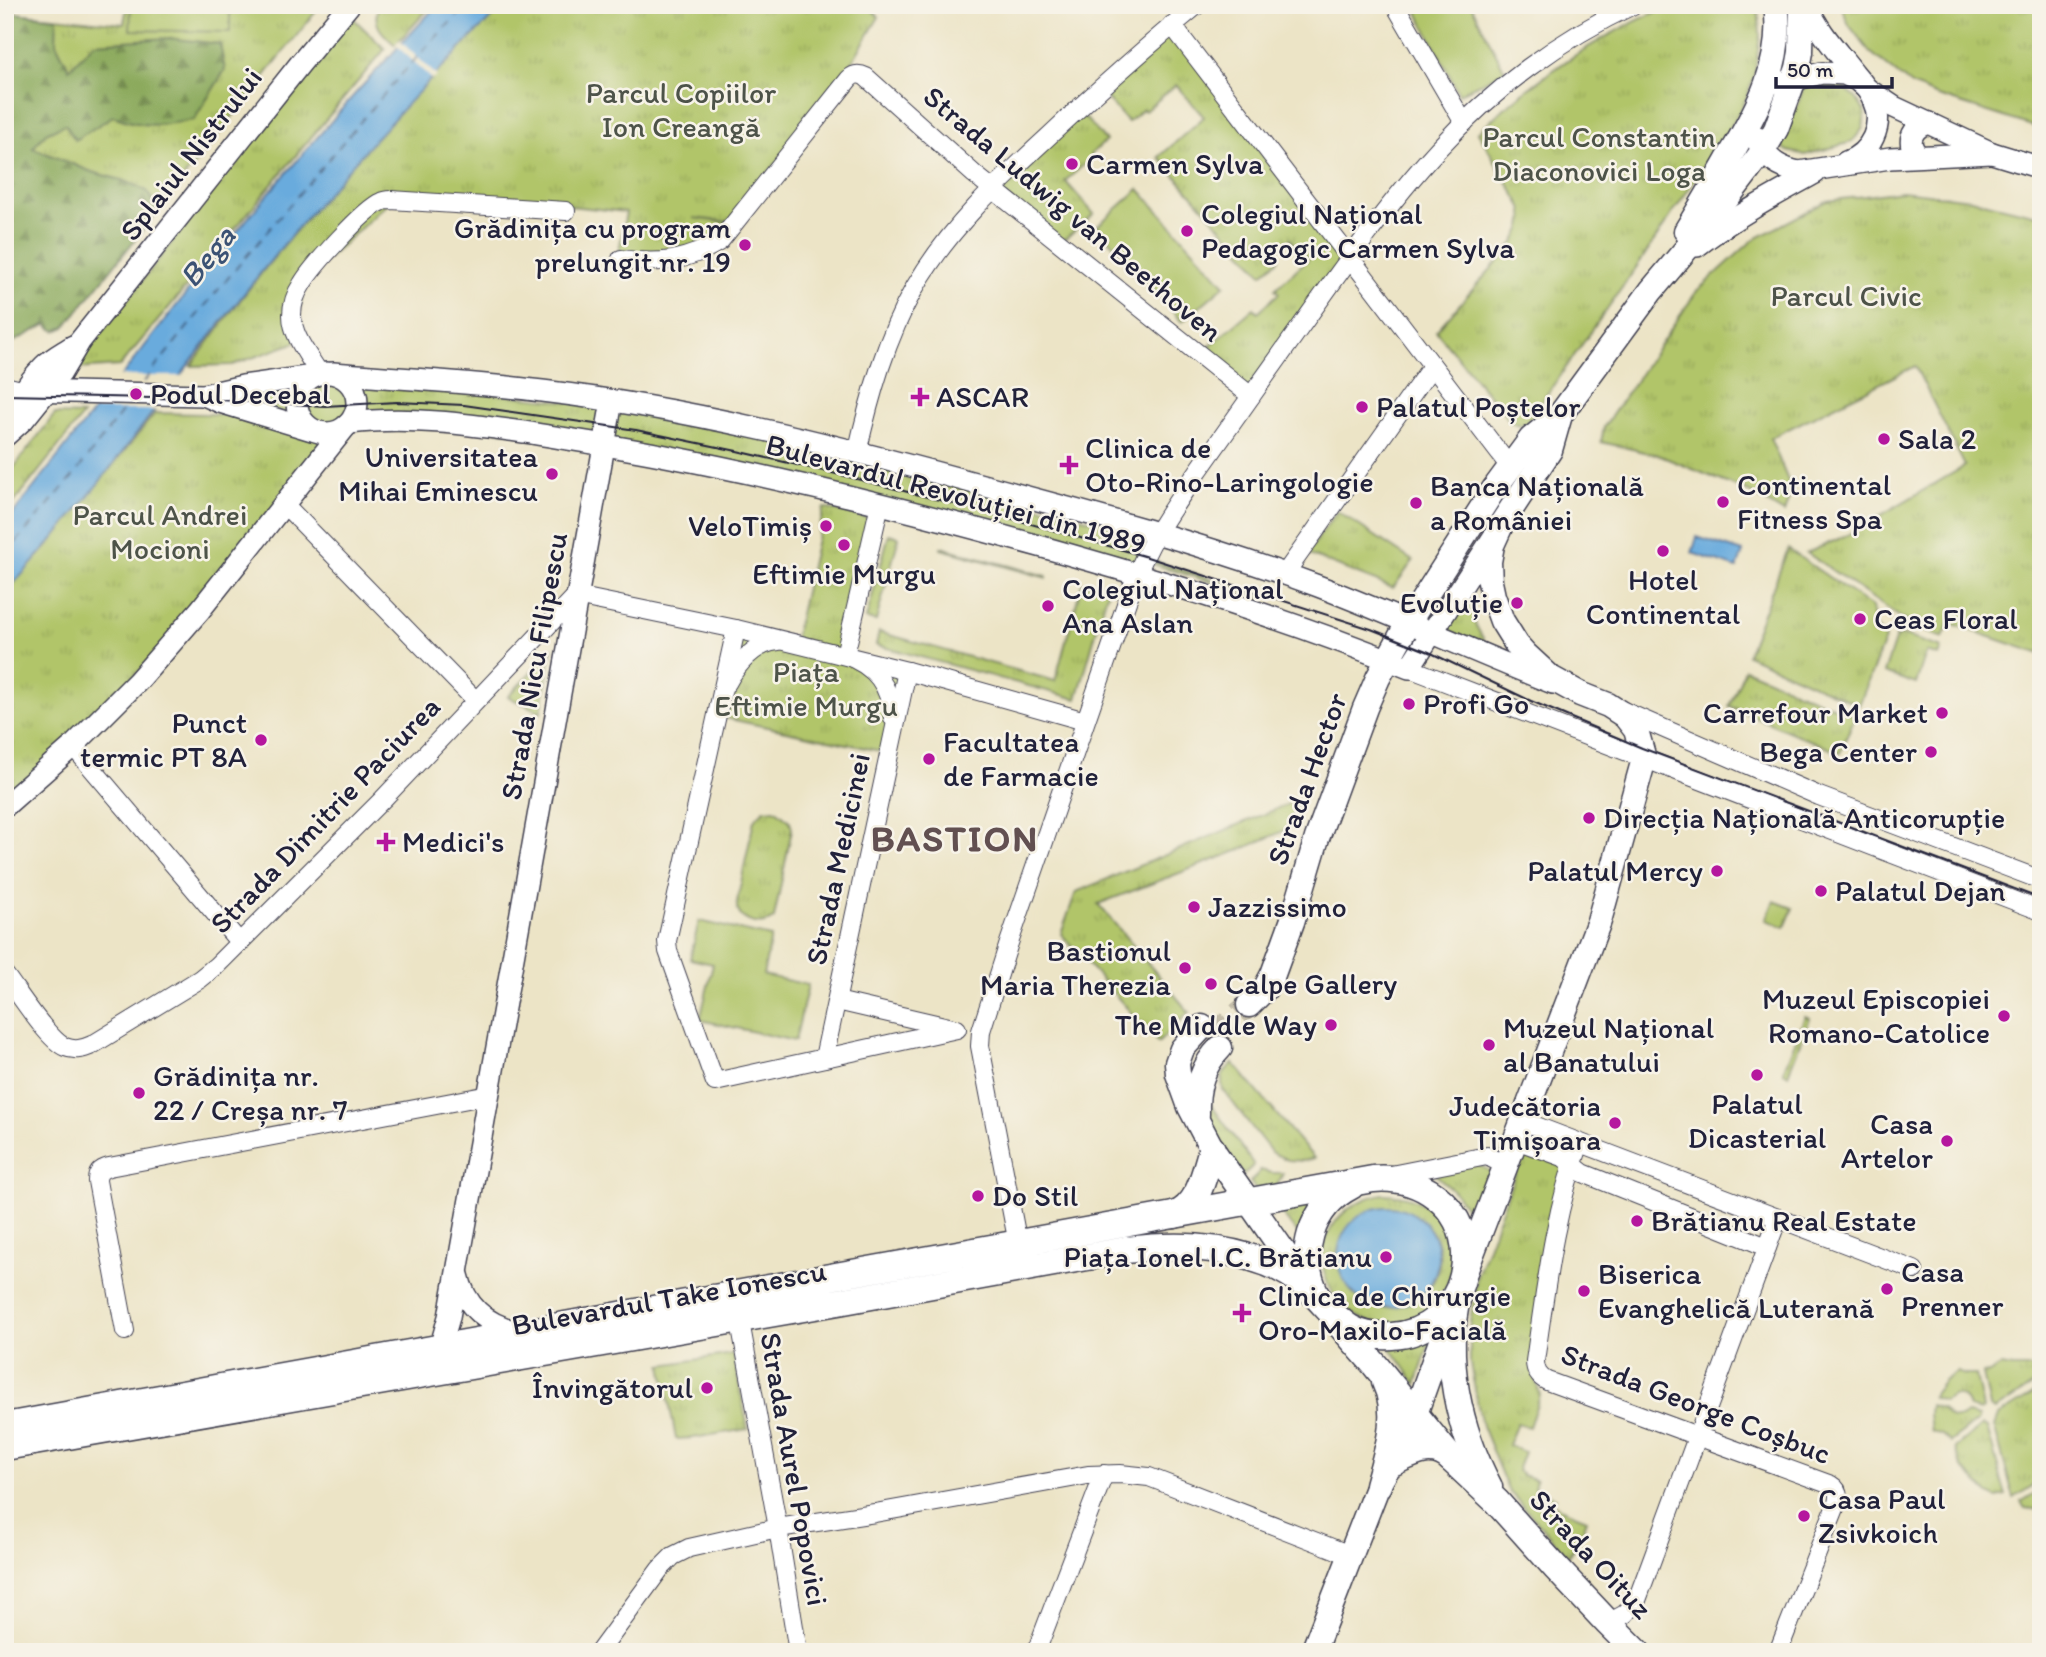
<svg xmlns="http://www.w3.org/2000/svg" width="2046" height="1657" font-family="Itim,sans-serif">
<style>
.grass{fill:url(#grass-tufts);stroke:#6a7452;stroke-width:2;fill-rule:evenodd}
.forest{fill:url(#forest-firs);stroke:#57664c;stroke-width:2}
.garden{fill:#b1c569;stroke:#6a7452;stroke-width:2}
.water{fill:#69abdd;stroke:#46668c;stroke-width:2}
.pier{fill:#ece4c6}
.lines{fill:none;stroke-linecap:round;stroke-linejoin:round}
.ferry{stroke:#3b5274;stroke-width:2;stroke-dasharray:9 7;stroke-linecap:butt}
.secondary-tunnel{stroke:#c4bdaa;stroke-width:24;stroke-dasharray:24 12;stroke-linecap:butt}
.minor-casing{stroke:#403f50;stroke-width:20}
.tertiary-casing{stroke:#403f50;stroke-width:24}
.secondary-casing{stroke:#403f50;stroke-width:27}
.primary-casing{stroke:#403f50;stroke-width:29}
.minor{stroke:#fff;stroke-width:18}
.tertiary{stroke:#fff;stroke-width:21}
.secondary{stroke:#fff;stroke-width:24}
.primary{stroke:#fff;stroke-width:26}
.tram{stroke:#22223b;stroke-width:2}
.poi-dot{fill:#b5179e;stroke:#f7f3e8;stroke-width:2.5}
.labels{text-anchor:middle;stroke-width:5;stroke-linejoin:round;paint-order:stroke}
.park-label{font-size:30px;fill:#4d5349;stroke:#f7f3e8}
.street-label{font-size:30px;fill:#22223b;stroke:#f7f3e8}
.poi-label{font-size:30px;fill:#22223b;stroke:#f7f3e8;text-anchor:start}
.water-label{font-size:32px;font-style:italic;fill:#3b5274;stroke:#f7f3e8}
.district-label{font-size:37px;font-weight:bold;letter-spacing:2px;fill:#625051;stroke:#f7f3e8}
</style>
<defs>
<pattern id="grass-tufts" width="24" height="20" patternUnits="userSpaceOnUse" patternTransform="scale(1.75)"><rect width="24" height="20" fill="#b1c569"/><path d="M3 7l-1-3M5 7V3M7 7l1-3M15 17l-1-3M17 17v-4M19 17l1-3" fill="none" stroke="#98a95c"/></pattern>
<pattern id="forest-firs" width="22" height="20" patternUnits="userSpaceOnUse" patternTransform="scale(1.75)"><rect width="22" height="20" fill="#8caa5d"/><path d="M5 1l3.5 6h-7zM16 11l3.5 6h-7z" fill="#728a4e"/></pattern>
</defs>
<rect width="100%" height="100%" fill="#f7f3e8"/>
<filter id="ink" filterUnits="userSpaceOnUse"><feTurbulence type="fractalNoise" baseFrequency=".0143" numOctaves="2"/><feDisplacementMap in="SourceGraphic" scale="14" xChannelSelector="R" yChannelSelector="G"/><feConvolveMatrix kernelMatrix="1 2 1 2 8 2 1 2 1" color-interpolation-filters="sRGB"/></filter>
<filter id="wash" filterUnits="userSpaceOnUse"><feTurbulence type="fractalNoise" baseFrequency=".00686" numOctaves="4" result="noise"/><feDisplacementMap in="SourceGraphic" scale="28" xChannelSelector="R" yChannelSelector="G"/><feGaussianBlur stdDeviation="1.57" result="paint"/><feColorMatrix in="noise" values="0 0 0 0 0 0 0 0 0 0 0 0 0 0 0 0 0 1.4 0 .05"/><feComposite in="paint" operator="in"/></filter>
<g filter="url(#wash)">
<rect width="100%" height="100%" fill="#ece4c6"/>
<g class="grass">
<path d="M127 5H321L65 327 56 331 50 328 47 324 7 345 11 357 8 361H5V12L124 24Z"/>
<path d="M379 5H432L395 45C382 33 371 24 379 5Z"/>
<path d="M504 5H867L879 17 840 82 730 222 693 218 730 223 710 240 690 250 618 256 626 212 448 193 428 201 391 200 303 282 297 342 232 365 191 366C285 236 390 117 504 5Z"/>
<path d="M1672 5H1758L1760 35 1755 72 1746 99 1737 117 1640 262 1526 424 1519 425 1511 422 1436 331 1514 243C1521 231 1526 221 1522 207L1478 132C1534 79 1600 34 1672 5Z"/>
<path d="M1841 5H2041V129L1935 95 1911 85 1870 52 1849 25Z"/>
<path d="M350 15 385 49 120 366 73 369Z"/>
<path d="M1172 25 1350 259 1251 396 1199 355 1254 308 1258 312 1279 293 1275 289 1308 259 1290 239 1273 253 1279 259 1262 274 1159 157 1204 117 1176 85 1145 111 1143 109 1128 122 1099 90Z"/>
<path d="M1819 82 1840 85 1856 98 1865 112 1863 128 1852 142 1805 155 1788 151 1778 144C1791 126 1798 106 1804 85Z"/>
<path d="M1077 109 1106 141 1091 154 1093 157 1065 181 1094 214 1060 243 993 189Z"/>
<path d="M1902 191 1971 199 2041 216V654L1949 623 1943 638 1916 628 1807 553 1845 536 1965 466 1915 366 1770 438 1792 490 1784 513 1749 492 1658 455 1601 442 1604 427 1697 291 1753 240 1827 201Z"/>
<path d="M348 378 606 406 601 439 357 419C365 403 358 391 348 378Z"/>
<path d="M298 386C293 397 291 404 296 416L221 400Z"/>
<path d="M615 407 737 430 1150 535 1134 568 608 441Z"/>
<path d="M155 413 254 415 317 431 321 445 200 610 5 806V593L47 547Z"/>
<path d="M55 414 83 415 5 514V479Z"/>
<path d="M824 508 871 519 839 657 904 673 885 752 720 717 739 633 793 645Z"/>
<path d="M1337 511 1413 561 1393 588 1307 554Z"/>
<path d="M889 534 899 537 876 621 866 619Z"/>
<path d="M941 547 1047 576V578L941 549Z"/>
<path d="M1788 549 1872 607 1875 626 1885 639 1859 705 1747 655Z"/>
<path d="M1151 560 1263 595 1262 598 1150 563Z"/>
<path d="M1082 583 1108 590 1077 699 876 645 879 632 1055 681Z"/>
<path d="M1471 587C1471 616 1473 625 1490 649L1442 628Z"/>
<path d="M1902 635 1942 648 1939 656 1926 652 1916 684 1884 673 1896 637Z"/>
<path d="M552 649 541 712 508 697Z"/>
<path d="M1745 669 1855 716 1840 753 1729 706Z"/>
<path d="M1298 800 1288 829 1240 850 1098 904 1189 1012 1158 1043 1061 934 1076 892Z"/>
<path d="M775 809 790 821 792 829 774 918C762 930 734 921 737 902L754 820 764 810Z"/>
<path d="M1805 1016 1810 1018 1788 1074 1783 1072Z"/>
<path d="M1233 1063 1314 1158 1304 1161 1288 1160 1272 1153 1223 1090C1220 1076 1223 1072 1233 1063Z"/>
<path d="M1202 1092 1254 1165 1243 1175 1206 1118Z"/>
<path d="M1524 1151 1566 1166 1533 1372 1540 1395 1529 1427 1517 1423 1508 1445 1524 1452 1517 1471 1522 1473V1475L1536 1480 1534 1488 1539 1490 1538 1491 1555 1497 1552 1505 1587 1519 1579 1540 1568 1556 1508 1490 1482 1426 1470 1364V1323L1477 1276Z"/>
<path d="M1474 1162 1491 1172 1473 1221C1460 1196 1453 1189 1431 1171Z"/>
<path d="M1261 1170 1271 1173H1283L1277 1186 1256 1190 1250 1182Z"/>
<path d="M1383 1194C1485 1195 1467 1336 1377 1323 1358 1320 1340 1307 1331 1290 1307 1246 1338 1202 1383 1194ZM1387 1207C1423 1209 1451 1242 1435 1278 1429 1291 1417 1301 1403 1305 1336 1327 1308 1216 1387 1207Z"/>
<path d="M1323 1198 1301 1238 1276 1206Z"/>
<path d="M1433 1333 1416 1384 1388 1344Z"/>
<path d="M733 1354 748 1429 693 1438 676 1439 662 1365Z"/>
<path d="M2001 1366 2013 1368H2041V1380L1995 1410 1990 1407 1983 1374 1989 1373Z"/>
<path d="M1957 1372 1964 1375H1976L1983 1409 1980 1411 1969 1408C1967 1399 1961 1394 1952 1396L1944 1401 1932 1397 1944 1381Z"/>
<path d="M2041 1389V1480L2014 1498 1994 1426 1998 1416Z"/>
<path d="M1930 1405 1942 1409 1948 1416 1952 1418H1961L1967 1414 1978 1417V1421L1950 1442 1942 1435 1931 1431 1929 1414Z"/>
<path d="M1982 1426 1987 1428 2006 1496 1997 1498 1988 1493 1961 1467 1955 1448Z"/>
<path d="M2041 1489V1510L2025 1508 2021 1502Z"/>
</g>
<path class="forest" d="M5 12 57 18 56 43 69 69 94 43 168 38 220 44 225 70 194 120C160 125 146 129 113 116L75 140 65 124 46 133 33 148 92 172 125 181 147 191 158 211 65 327 56 331 50 328 47 324 7 345 11 357 8 361H5V219L9 210H5Z"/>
<g class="garden">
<path d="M131 5H230V32L130 30Z"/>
<path d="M1414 5H1471L1505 71 1459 94Z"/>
<path d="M1139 189 1225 285 1182 322 1097 226Z"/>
<circle cx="327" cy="403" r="26"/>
<path d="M1774 901 1793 908 1785 927 1766 920Z"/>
<path d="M699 921 771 937 763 975 808 985 795 1041 700 1020 713 964 690 959Z"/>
</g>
<g class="water">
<path d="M437 5H504C409 98 321 196 239 300 161 397 91 502 5 593V524L192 286 262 201 354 95Z"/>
<path d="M1697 537 1743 552 1737 568 1692 553Z"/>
<circle cx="1388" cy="1257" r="50"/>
</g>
<g class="pier">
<path d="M399 40 437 76 433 80 395 44Z"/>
<path d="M117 376H184L158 410H91Z"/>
</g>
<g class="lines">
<g class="ferry">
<path d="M144 382C195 316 250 252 304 188 357 126 409 62 468 5"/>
<path d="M5 555 75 474 128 404"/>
</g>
</g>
</g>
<g filter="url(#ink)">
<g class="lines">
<path class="secondary-tunnel" d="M1211 1038 1249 1005"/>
<g class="minor-casing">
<g id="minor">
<path d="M1395 5 1464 123"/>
<path d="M1172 25 1510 467"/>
<path d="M621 259C658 265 688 261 720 241L849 79C855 73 860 74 866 77L974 174 1251 396"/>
<path d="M319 373C309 356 292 336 292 315 292 304 296 293 302 284 312 267 364 209 381 202 384 200 388 200 391 200L566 211"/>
<path d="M5 386 25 391"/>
<path d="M857 453C870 396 886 338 915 287 949 228 999 182 1049 136 1097 91 1146 47 1197 5"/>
<path d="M284 504 475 700"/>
<path d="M880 504 845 655C876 666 890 686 893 718"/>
<path d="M1284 575 1432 366"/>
<path d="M736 629 667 941 668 951 715 1082 957 1029"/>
<path d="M1409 668 2041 911"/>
<path d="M727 683C737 664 756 642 779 641"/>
<path d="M1621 710 1819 796 2041 880"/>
<path d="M73 746 240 943"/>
<path d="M5 975C18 992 48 1040 65 1047 75 1051 83 1049 92 1045L200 979 216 966 383 799 576 596 736 629 907 671 1085 721"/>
<path d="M837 1001 953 1028"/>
<path d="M824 1058 907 671"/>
<path d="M1523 1121 1914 1270"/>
<path d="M1516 1140 1563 1157 1583 1173 1767 1247"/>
<path d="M1580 1143C1554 1213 1546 1287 1535 1361 1535 1371 1539 1377 1547 1381L1831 1485C1838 1489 1839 1495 1837 1503L1778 1652"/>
<path d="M1391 1175 1487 1156 1499 1162 1503 1172"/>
<path d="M1018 1244 980 1046 981 1031 1009 943 1131 590C1147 543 1173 507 1201 467 1221 439 1240 412 1259 385 1317 305 1372 221 1438 149 1492 90 1560 39 1633 5"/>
<path d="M738 1311 778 1528 798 1652"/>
<path d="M125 1331 97 1181C97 1173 101 1169 109 1167L489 1095"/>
<path d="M1608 1623 1625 1614 1637 1600 1778 1218"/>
<path d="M599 1652 660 1569 673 1556 689 1548 778 1528 875 1513 1088 1475 1120 1474 1149 1477 1350 1555"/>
<path d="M1036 1652 1104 1474"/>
</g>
</g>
<g class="tertiary-casing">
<g id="tertiary">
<path d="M1807 5C1818 31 1837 51 1854 73 1861 81 1869 90 1873 100 1885 125 1871 153 1846 162"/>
<path d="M1780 83 1822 73 1844 74 1857 80 1867 89 1894 107 1992 153 2041 168"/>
<path d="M1756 137C1763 157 1778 168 1799 172L1890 158 1992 153"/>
<path d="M1919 156C1905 144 1911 127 1929 123"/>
<path d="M1697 246C1734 217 1775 195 1815 173"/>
<circle cx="327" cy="403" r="30"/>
<path d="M333 373C403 379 473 382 542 391 687 408 831 444 971 482 1088 513 1205 544 1318 586 1397 616 1474 652 1553 683"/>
<path d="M25 391 204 395 243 386 313 376"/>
<path d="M204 395 220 402 312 430"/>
<path d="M350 423C408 416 467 424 524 432 573 440 622 447 671 457 795 481 917 512 1039 546 1164 581 1288 619 1409 668L1493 538"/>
<path d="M9 431C13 406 26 384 44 366 52 358 64 352 73 346"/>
<path d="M5 436 24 419 61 373 80 341 300 64 349 5"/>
<path d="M5 806 73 746 138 681 200 610 346 426"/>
<path d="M458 1275C465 1307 488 1326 520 1332"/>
<path d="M437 1359 449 1317 612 401"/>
</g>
</g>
<g class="secondary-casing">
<g id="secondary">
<path d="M1686 231C1701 206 1716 181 1730 156 1758 109 1784 62 1776 5"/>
<path d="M1249 1005 1265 989 1273 974 1292 922 1317 838 1365 708 1378 678 1408 623 1494 489 1531 439 1560 415 1651 291 1709 222 1763 151 1776 129 1798 68 1801 52 1802 5"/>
<path d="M1202 1027 1182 1049 1177 1063 1178 1074 1190 1107 1212 1149 1307 1285"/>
<path d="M1197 1114C1196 1089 1202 1066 1220 1048"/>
<path d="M1465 1272 1599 921 1644 759 1636 730 1625 716 1608 705 1580 694 1551 678 1525 654 1517 645 1502 621 1493 596 1490 582 1489 562 1492 545 1502 523 1550 450 1560 415"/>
<path d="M1313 1652 1378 1485 1409 1431 1450 1316"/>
</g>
</g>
<g class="primary-casing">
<g id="primary">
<path d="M1174 1215C1200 1206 1204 1173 1212 1149"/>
<path d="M1458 1294C1442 1358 1459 1430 1489 1487"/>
<path d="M1317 1296C1296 1256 1310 1207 1351 1186"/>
<path d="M1341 1326 1375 1365 1452 1460 1496 1501 1556 1568 1608 1623 1637 1652"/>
<path d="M5 1426 1373 1179C1419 1175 1463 1204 1465 1253 1466 1278 1456 1303 1436 1319 1424 1329 1408 1335 1392 1336 1346 1339 1336 1315 1308 1288 1296 1277 1282 1269 1267 1263 1218 1245 1177 1244 1126 1250 753 1319 379 1381 5 1447"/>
<path d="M1392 1463C1412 1454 1432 1441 1451 1459"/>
<path d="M1378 1485C1387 1453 1401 1414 1385 1382"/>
</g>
</g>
<use href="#minor" class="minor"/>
<use href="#tertiary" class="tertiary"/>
<use href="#secondary" class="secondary"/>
<use href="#primary" class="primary"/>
<path class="tram" d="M5 395 202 399 325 406 397 402 464 405 636 430 737 451 845 476 1006 517 1144 556 1371 629 1429 652 1531 701 1642 748 2041 899"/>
</g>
</g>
<g class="poi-dot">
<circle cx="1072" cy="164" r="7"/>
<circle cx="1187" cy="231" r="7"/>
<circle cx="745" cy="245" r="7"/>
<circle cx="136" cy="394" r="7"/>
<path d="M916.5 386.5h7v7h7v7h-7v7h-7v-7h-7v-7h7z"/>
<circle cx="1362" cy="407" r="7"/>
<circle cx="1884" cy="439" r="7"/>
<path d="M1065.5 454.5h7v7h7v7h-7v7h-7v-7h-7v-7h7z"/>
<circle cx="552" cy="474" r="7"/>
<circle cx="1723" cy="502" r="7"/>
<circle cx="1416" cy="503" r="7"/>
<circle cx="826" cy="526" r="7"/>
<circle cx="844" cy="545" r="7"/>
<circle cx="1663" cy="551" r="7"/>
<circle cx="1517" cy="603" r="7"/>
<circle cx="1048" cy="606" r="7"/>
<circle cx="1860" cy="619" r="7"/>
<circle cx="1409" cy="704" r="7"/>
<circle cx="1942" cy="713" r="7"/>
<circle cx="261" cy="740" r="7"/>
<circle cx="1931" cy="752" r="7"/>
<circle cx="929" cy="759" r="7"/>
<circle cx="1589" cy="818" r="7"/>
<path d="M382.5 831.5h7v7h7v7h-7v7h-7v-7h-7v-7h7z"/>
<circle cx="1717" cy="871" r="7"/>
<circle cx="1821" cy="891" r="7"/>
<circle cx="1194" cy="907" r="7"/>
<circle cx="1185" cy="968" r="7"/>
<circle cx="1211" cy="984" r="7"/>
<circle cx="2004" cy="1016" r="7"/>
<circle cx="1331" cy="1025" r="7"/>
<circle cx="1489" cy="1045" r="7"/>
<circle cx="1757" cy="1075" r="7"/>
<circle cx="139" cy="1093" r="7"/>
<circle cx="1615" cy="1123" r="7"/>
<circle cx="1947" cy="1141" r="7"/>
<circle cx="978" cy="1196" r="7"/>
<circle cx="1637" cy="1221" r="7"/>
<circle cx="1386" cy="1257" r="7"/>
<circle cx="1887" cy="1289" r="7"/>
<circle cx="1584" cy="1291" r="7"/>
<path d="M1238.5 1302.5h7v7h7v7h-7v7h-7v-7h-7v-7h7z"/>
<circle cx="707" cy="1388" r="7"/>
<circle cx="1804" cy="1516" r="7"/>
</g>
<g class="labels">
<g class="park-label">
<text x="681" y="103">Parcul Copiilor<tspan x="681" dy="34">Ion Creangă</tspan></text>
<text x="1599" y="147">Parcul Constantin<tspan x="1599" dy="34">Diaconovici Loga</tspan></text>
<text x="1846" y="306">Parcul Civic</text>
<text x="160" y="525">Parcul Andrei<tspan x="160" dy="34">Mocioni</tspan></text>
<text x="806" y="682">Piața<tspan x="806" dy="34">Eftimie Murgu</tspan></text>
</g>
<g class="street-label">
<text transform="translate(191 154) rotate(-52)" y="10">Splaiul Nistrului</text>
<text transform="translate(1073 214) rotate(40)" y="10">Strada Ludwig van Beethoven</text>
<text transform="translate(956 494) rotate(15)" y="10">Bulevardul Revoluției din 1989</text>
<text transform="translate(534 666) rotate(-80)" y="10">Strada Nicu Filipescu</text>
<text transform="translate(1307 779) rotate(-70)" y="10">Strada Hector</text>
<text transform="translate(325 815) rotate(-46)" y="10">Strada Dimitrie Paciurea</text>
<text transform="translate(838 859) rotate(-78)" y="10">Strada Medicinei</text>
<text transform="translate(669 1298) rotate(-10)" y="10">Bulevardul Take Ionescu</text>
<text transform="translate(1696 1404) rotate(21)" y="10">Strada George Coșbuc</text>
<text transform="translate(794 1469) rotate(80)" y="10">Strada Aurel Popovici</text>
<text transform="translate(1591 1554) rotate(47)" y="10">Strada Oituz</text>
</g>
<g class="poi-label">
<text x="1086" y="174">Carmen Sylva</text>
<text x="1201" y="224">Colegiul Național<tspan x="1201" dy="34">Pedagogic Carmen Sylva</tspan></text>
<text x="731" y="238" text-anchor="end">Grădinița cu program<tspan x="731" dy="34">prelungit nr. 19</tspan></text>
<text x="150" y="404">Podul Decebal</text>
<text x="936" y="407">ASCAR</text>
<text x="1376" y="417">Palatul Poștelor</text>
<text x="1898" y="449">Sala 2</text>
<text x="1085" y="458">Clinica de<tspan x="1085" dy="34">Oto-Rino-Laringologie</tspan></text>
<text x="538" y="467" text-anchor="end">Universitatea<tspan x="538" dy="34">Mihai Eminescu</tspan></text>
<text x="1737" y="495">Continental<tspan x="1737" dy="34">Fitness Spa</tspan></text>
<text x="1430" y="496">Banca Națională<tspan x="1430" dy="34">a României</tspan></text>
<text x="812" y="536" text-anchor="end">VeloTimiș</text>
<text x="844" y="584" text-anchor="middle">Eftimie Murgu</text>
<text x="1663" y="590" text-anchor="middle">Hotel<tspan x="1663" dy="34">Continental</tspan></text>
<text x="1062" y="599">Colegiul Național<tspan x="1062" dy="34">Ana Aslan</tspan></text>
<text x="1503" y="613" text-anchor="end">Evoluție</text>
<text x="1874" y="629">Ceas Floral</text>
<text x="1423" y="714">Profi Go</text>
<text x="1928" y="723" text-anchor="end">Carrefour Market</text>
<text x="247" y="733" text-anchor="end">Punct<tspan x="247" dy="34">termic PT 8A</tspan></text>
<text x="943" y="752">Facultatea<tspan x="943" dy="34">de Farmacie</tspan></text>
<text x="1917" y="762" text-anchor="end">Bega Center</text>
<text x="1603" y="828">Direcția Națională Anticorupție</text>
<text x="402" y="852">Medici's</text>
<text x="1703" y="881" text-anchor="end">Palatul Mercy</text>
<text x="1835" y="901">Palatul Dejan</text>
<text x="1208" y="917">Jazzissimo</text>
<text x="1171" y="961" text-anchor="end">Bastionul<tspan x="1171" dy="34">Maria Therezia</tspan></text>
<text x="1225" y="994">Calpe Gallery</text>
<text x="1990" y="1009" text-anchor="end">Muzeul Episcopiei<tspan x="1990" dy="34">Romano-Catolice</tspan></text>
<text x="1317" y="1035" text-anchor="end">The Middle Way</text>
<text x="1503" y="1038">Muzeul Național<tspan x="1503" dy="34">al Banatului</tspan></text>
<text x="153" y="1086">Grădinița nr.<tspan x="153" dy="34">22 / Creșa nr. 7</tspan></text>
<text x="1757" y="1114" text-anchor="middle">Palatul<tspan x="1757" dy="34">Dicasterial</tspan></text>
<text x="1601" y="1116" text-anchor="end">Judecătoria<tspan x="1601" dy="34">Timișoara</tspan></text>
<text x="1933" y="1134" text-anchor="end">Casa<tspan x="1933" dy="34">Artelor</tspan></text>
<text x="992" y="1206">Do Stil</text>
<text x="1651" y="1231">Brătianu Real Estate</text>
<text x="1372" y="1267" text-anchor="end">Piața Ionel I.C. Brătianu</text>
<text x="1901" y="1282">Casa<tspan x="1901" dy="34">Prenner</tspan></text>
<text x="1598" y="1284">Biserica<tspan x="1598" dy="34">Evanghelică Luterană</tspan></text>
<text x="1258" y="1306">Clinica de Chirurgie<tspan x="1258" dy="34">Oro-Maxilo-Facială</tspan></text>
<text x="693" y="1398" text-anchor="end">Învingătorul</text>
<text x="1818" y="1509">Casa Paul<tspan x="1818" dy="34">Zsivkoich</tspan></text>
</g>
<g class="water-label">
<text transform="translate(207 256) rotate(-51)" y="11">Bega</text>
</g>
<g class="district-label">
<text x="955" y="851">BASTION</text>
</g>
</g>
<rect width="2046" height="1657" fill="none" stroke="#f7f3e8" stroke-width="28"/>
<path d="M1776 77v10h116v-10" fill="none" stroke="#22223b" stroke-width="3.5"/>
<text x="1787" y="77" font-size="21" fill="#22223b" stroke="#f7f3e8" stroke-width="5" paint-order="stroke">50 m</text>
</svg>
